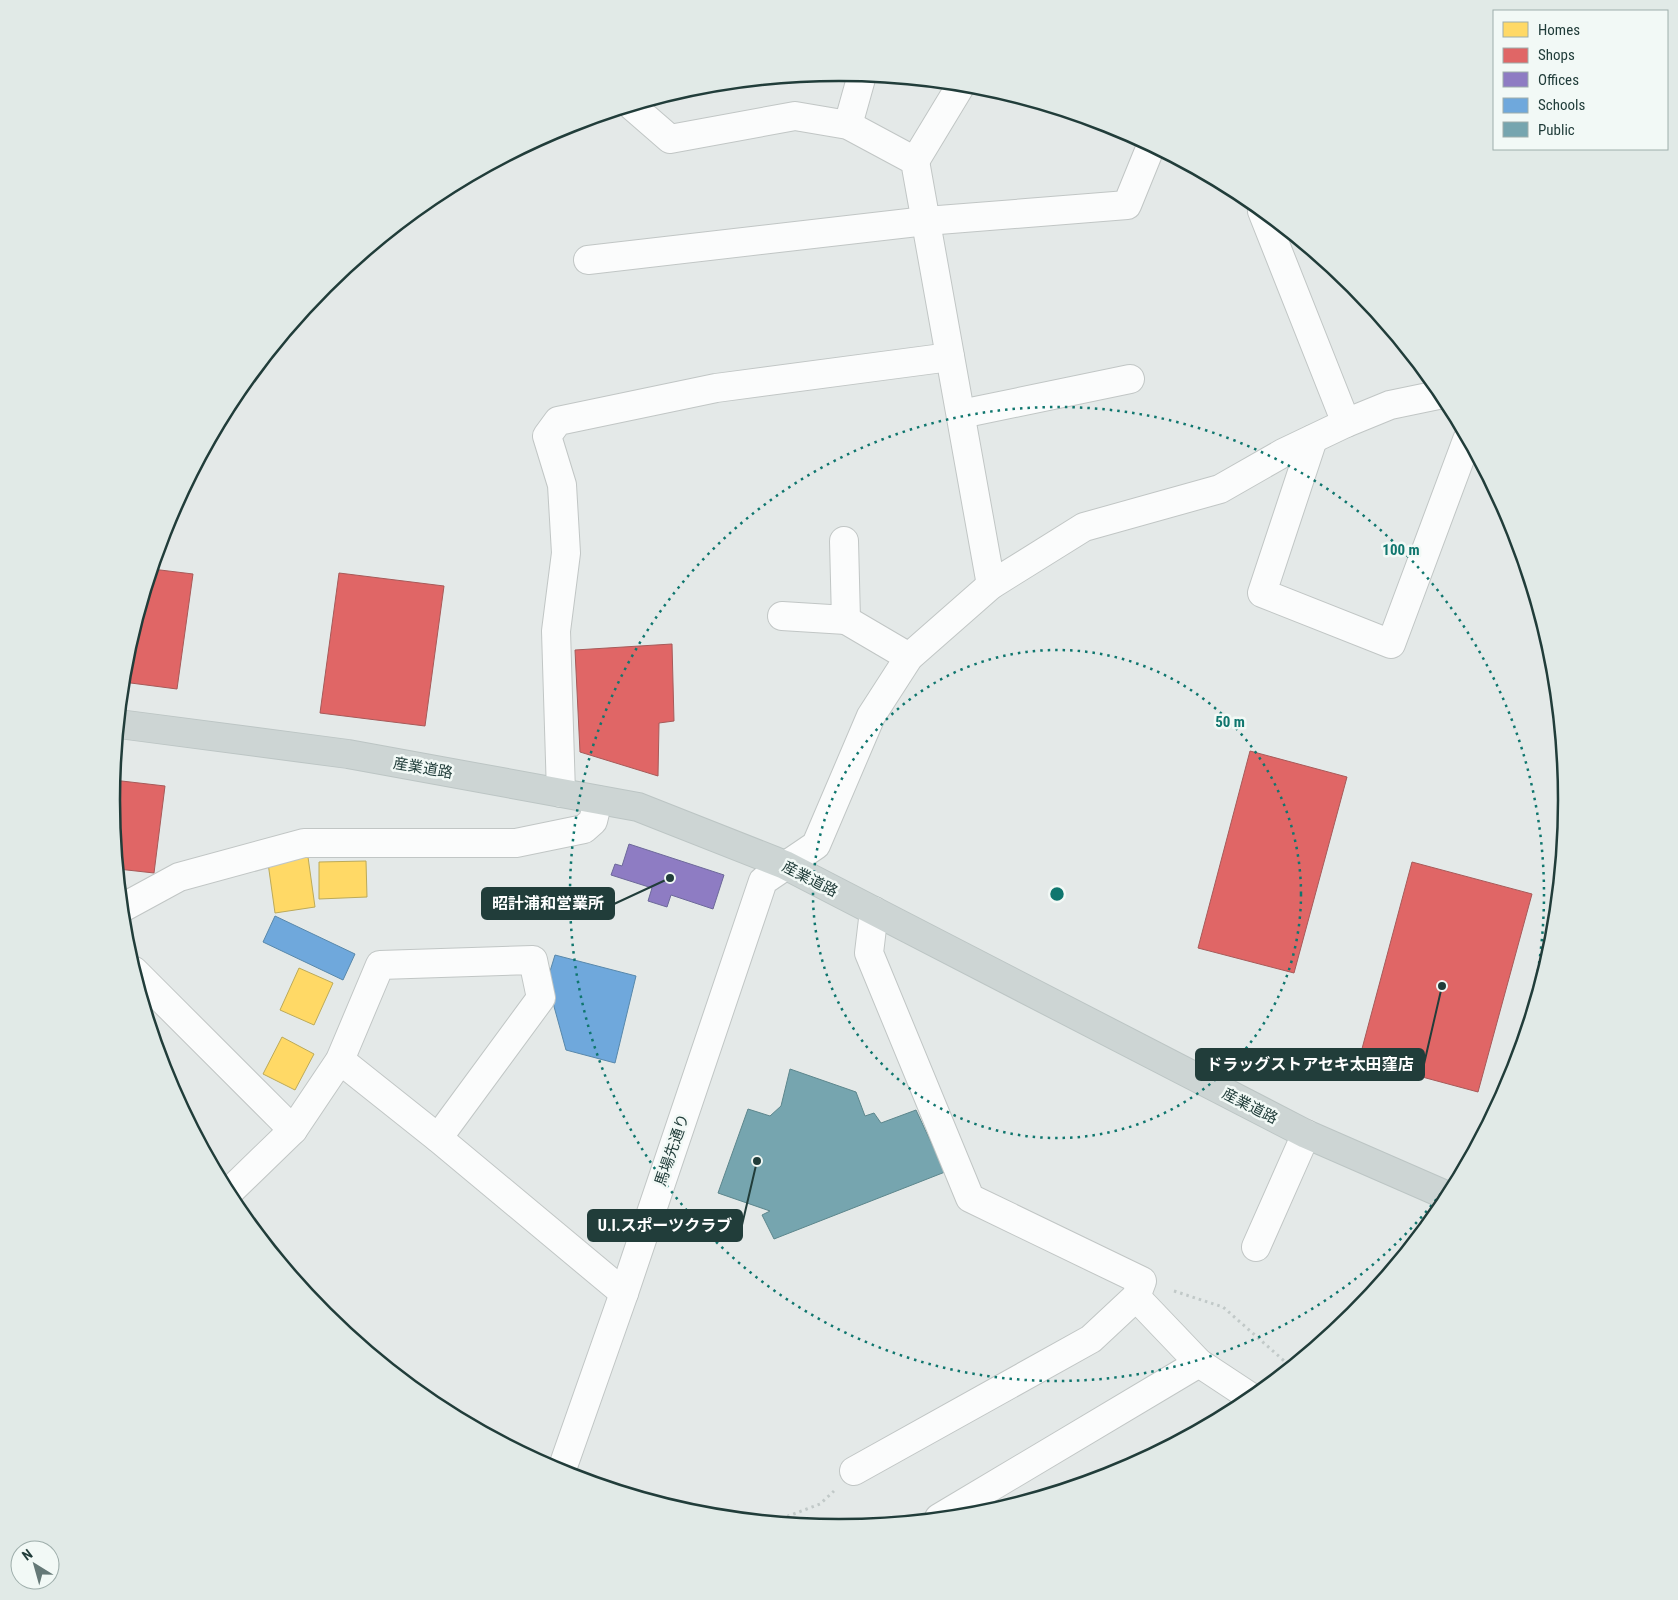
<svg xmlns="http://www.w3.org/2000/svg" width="1678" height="1600" font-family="'Roboto Condensed','Noto Sans JP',sans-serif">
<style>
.homes{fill:#ffd966;stroke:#bcaa59}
.shops{fill:#e06666;stroke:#a75a59}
.offices{fill:#8e7cc3;stroke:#6d699a}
.schools{fill:#6fa8dc;stroke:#5888ab}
.public{fill:#76a5af;stroke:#5c868c}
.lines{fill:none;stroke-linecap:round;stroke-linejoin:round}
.minor-casing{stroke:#c1c6c5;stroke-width:30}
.major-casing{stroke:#bcc5c4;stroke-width:30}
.path{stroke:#c1c9c8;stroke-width:3;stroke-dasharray:2.5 4;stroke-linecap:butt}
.minor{stroke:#fbfcfc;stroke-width:28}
.major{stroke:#cdd5d4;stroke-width:28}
.ring{fill:none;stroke:#0f766e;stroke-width:2.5;stroke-dasharray:2.5 5}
.labels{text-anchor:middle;stroke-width:5;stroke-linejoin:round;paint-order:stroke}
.street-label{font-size:15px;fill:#213d3a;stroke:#f2f9f6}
.rim{fill:none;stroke:#213d3a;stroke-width:2.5}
.centre{fill:#0f766e;stroke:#f2f9f6;stroke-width:2.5}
.ring-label{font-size:15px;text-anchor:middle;font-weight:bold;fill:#0f766e;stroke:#f2f9f6;stroke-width:5;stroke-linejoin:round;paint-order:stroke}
.leader{fill:none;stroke:#213d3a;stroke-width:2}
.callout-dot{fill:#213d3a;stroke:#f2f9f6;stroke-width:2}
.callout{fill:#213d3a;stroke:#213d3a;stroke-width:2}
.callout-label{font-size:16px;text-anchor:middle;font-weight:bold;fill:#fff}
</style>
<rect width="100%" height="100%" fill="#e4e9e8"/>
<g class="homes">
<path d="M308 857 315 907 275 913 268 863Z"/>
<path d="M366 861 367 897 319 899V862Z"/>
<path d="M299 968 333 983 314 1025 280 1010Z"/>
<path d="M282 1037 314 1054 295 1090 263 1074Z"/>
</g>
<g class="shops">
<path d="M152 569 193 574 177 689 123 682 126 658Z"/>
<path d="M339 573 444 586 425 726 320 713Z"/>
<path d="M672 644 674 721 659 723 658 776 580 752 575 650Z"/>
<path d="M1250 751 1347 777 1294 973 1198 948Z"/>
<path d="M113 780 165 786 154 873 118 869 112 800Z"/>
<path d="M1412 862 1532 894 1478 1092 1359 1060Z"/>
</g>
<path class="offices" d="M629 844 724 875 713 909 671 895 667 907 648 901 652 888 611 875 615 864 622 866Z"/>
<g class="schools">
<path d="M275 916 355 954 343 980 263 942Z"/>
<path d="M555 955 636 976 615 1063 566 1050 547 981Z"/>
</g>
<path class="public" d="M790 1069 856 1092 865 1116 874 1113 881 1123 916 1110 945 1172 774 1239 762 1215 770 1211 718 1193 748 1109 770 1116 781 1106Z"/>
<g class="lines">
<g class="minor-casing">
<g id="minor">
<path d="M632 106 670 139 795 116 848 125 915 161 991 585"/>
<path d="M848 125 862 75"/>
<path d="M915 161 961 85"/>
<path d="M1262 211 1346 423"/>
<path d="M588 260 926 221 1127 205 1151 146"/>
<path d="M961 414 1130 379"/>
<path d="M1313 439 1262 593 1391 644 1467 440"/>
<path d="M782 616 846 620 844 541"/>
<path d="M846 620 909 657"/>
<path d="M561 793 556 631 566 553 562 485 547 436 558 421 716 388 950 357"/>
<path d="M122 908 179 877 304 843H516L584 829 593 821 598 800"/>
<path d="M134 971 293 1130"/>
<path d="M340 1060 438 1138 624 1293"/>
<path d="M228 1193 293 1130 340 1060 380 965 533 960 541 998 438 1138"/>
<path d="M1256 1247 1306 1134"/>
<path d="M1136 1297 1199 1363 1252 1398"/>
<path d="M854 1471 1091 1339 1136 1297 1142 1281 970 1198 869 953 874 911"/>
<path d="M561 1472 624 1293 763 881 816 845 871 716 909 657 991 585 1084 527 1220 489 1283 453 1346 423 1390 405 1443 394"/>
<path d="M939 1518 1199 1363"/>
</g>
</g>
<g class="major-casing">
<path id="major" d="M119 724 348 754 638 807 785 865 1306 1134 1448 1196"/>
</g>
<g class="path">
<path d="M1174 1291 1223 1307 1290 1366"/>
<path d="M775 1521 820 1504 834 1491"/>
</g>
<use href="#minor" class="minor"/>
<use href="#major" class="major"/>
</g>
<g class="ring">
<circle cx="1057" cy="894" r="244"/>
<circle cx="1057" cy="894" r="487"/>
</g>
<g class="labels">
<g class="street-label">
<text transform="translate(423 768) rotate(10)" y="5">産業道路</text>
<text transform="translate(810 879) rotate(27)" y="5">産業道路</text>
<text transform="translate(1250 1106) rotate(27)" y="5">産業道路</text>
<text transform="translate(672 1150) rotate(-71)" y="5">馬場先通り</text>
</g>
</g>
<path d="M0 0H1678V1600H0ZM120 800a719 719 0 1 1 1438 0a719 719 0 1 1-1438 0Z" fill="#e1eae7" fill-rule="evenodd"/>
<path class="rim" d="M120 800a719 719 0 1 1 1438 0a719 719 0 1 1-1438 0Z"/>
<circle cx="1057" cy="894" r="8" class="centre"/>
<g class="ring-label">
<text x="1401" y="555">100 m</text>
<text x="1230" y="727">50 m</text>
</g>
<path class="leader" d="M670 878L614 904M1442 986L1424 1064M757 1161L742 1225"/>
<g class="callout-dot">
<circle cx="670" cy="878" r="5"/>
<circle cx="1442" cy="986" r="5"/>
<circle cx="757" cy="1161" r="5"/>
</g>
<g class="callout">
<rect x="482" y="888" width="132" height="31" rx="5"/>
<rect x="1196" y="1049" width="228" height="31" rx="5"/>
<rect x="588" y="1210" width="154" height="31" rx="5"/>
</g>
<g class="callout-label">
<text x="548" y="909">昭計浦和営業所</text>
<text x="1310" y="1070">ドラッグストアセキ太田窪店</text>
<text x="665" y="1231">U.I.スポーツクラブ</text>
</g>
<rect x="1493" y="10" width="175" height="140" fill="#f2f9f6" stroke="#9eaeab"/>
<rect x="1503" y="22" width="25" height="15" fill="#ffd966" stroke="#9eaeab"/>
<text x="1538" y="35" font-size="15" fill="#213d3a">Homes</text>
<rect x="1503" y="48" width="25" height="15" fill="#e06666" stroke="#9eaeab"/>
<text x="1538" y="60" font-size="15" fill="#213d3a">Shops</text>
<rect x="1503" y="72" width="25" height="15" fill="#8e7cc3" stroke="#9eaeab"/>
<text x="1538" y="85" font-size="15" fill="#213d3a">Offices</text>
<rect x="1503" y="98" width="25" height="15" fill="#6fa8dc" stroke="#9eaeab"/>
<text x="1538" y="110" font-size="15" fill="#213d3a">Schools</text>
<rect x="1503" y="122" width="25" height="15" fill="#76a5af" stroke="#9eaeab"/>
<text x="1538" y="135" font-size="15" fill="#213d3a">Public</text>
<g transform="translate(35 1565) rotate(323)"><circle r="24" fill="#f2f9f6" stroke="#9eaeab"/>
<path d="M0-4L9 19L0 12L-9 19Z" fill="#657977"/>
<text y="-8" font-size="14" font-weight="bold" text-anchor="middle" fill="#213d3a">N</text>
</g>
</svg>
